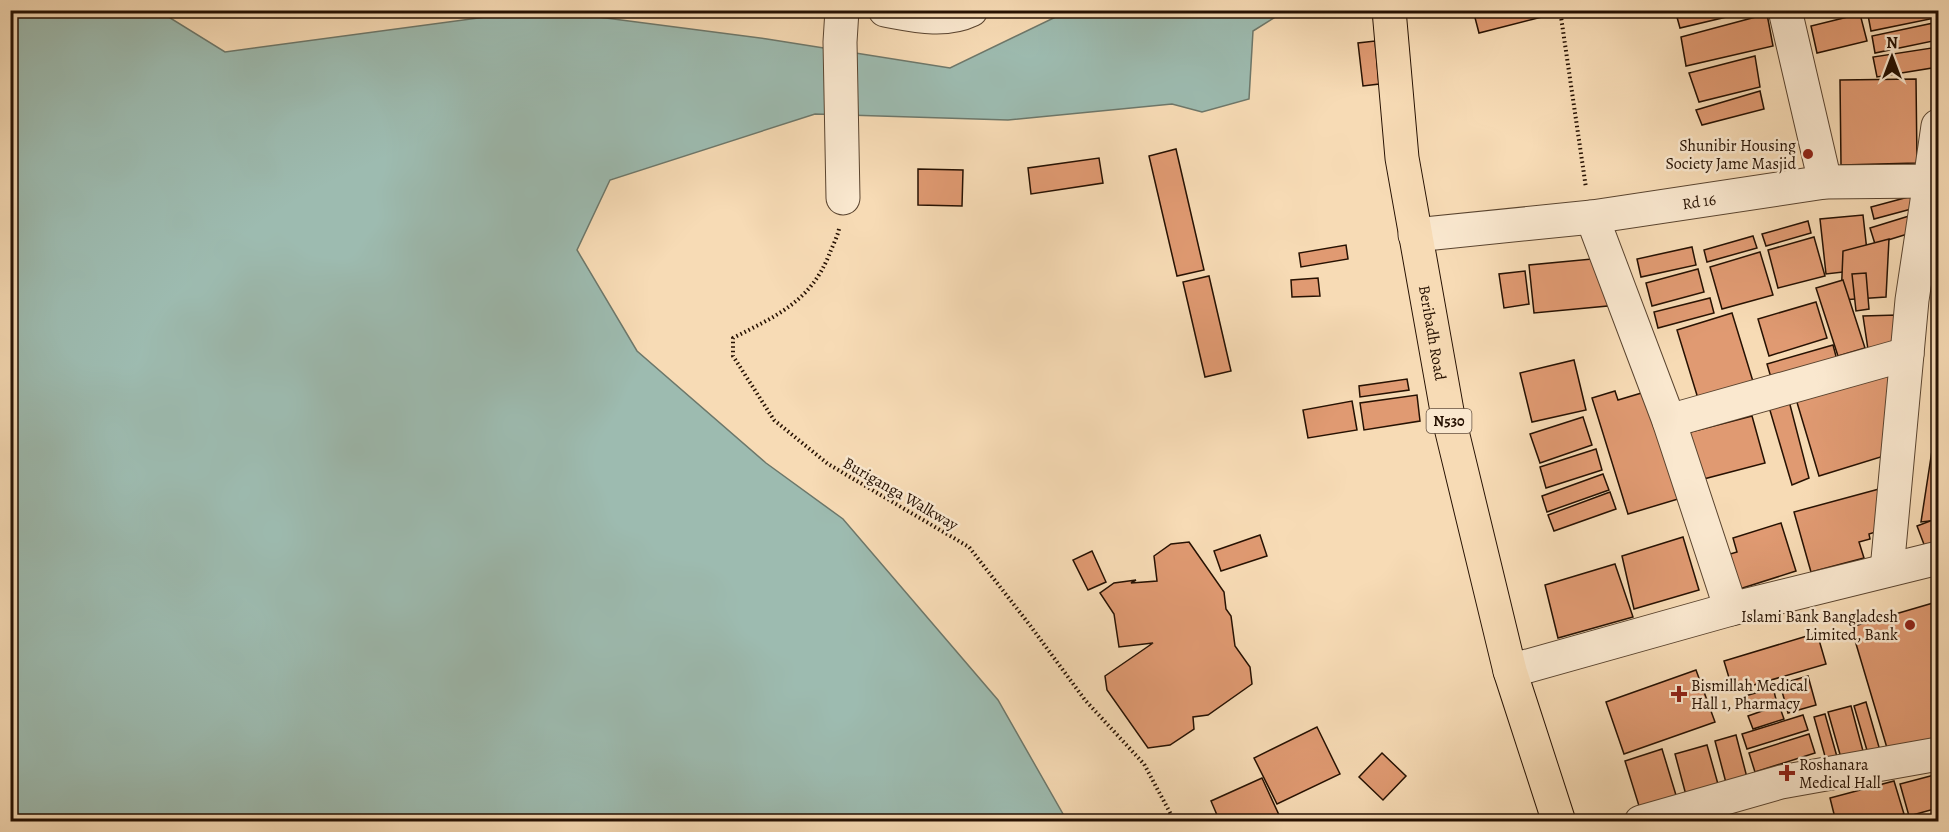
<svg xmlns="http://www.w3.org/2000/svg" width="1949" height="832" font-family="Alegreya,serif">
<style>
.water{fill:#9dbbb0;stroke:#6d776a;stroke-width:1.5}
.building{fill:#e09a72;stroke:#261102;stroke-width:1.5}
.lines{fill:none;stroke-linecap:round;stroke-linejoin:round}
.minor-casing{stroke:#5a442f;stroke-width:35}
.highway-casing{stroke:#261102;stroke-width:35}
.path{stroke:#261102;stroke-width:4;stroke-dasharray:1.5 3;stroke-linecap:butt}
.minor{stroke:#fae8cf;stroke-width:33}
.highway{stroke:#f7dbb5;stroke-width:33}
.poi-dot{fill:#8f2418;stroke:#fae8cf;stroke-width:2}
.labels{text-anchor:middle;stroke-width:5;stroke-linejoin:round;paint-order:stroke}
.shield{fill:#fae8cf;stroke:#665240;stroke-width:1.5}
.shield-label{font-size:15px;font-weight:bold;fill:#261102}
.poi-label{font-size:16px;fill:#261102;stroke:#fae8cf;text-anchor:end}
.street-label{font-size:16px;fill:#261102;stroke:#fae8cf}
</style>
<rect width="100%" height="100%" fill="#f7dbb5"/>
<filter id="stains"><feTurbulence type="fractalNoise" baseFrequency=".00333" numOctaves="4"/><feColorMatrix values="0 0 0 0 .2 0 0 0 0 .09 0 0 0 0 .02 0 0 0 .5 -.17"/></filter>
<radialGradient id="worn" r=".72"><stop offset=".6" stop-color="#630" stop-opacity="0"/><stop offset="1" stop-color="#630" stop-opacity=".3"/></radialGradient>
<path class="water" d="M544 10 767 39 950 68 1068 11H1285L1253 31 1249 99 1202 112 1172 104 1008 120 815 114 610 180 577 250 637 351 766 463 843 519 998 700 1067 821H11L10 11H159L225 52 530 11Z"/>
<g class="building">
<path d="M1473 10H1548L1550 15 1479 33Z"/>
<path d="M1675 10H1756L1680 28Z"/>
<path d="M1807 10H1837L1808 16Z"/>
<path d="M1867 10H1933L1935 18 1871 31Z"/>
<path d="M1767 14 1773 46 1686 66 1681 37Z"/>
<path d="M1860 14 1867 41 1817 53 1811 26Z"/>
<path d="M1938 22V40L1875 53 1872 36Z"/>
<path d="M1375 41 1379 84 1363 86 1358 43Z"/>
<path d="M1938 47V67L1877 77 1873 57Z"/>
<path d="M1755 56 1760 87 1699 102 1689 73Z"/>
<path d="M1916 79 1917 163 1841 165 1840 80Z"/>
<path d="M1760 91 1764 109 1702 125 1696 110Z"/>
<path d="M1176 149 1204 270 1177 276 1149 156Z"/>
<path d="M1099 158 1103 183 1031 194 1028 168Z"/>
<path d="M918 169 963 170 962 206 918 205Z"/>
<path d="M1927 192 1930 204 1874 219 1871 207Z"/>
<path d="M1922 212 1927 228 1875 244 1870 228Z"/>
<path d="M1863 215 1869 269 1826 274 1820 219Z"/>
<path d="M1808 221 1811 233 1766 246 1762 234Z"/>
<path d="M1753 236 1757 248 1707 262 1704 250Z"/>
<path d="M1814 237 1825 276 1778 288 1768 250Z"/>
<path d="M1889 239 1886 297 1841 300 1843 251Z"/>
<path d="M1346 245 1348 259 1301 267 1299 253Z"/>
<path d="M1692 247 1696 265 1641 277 1637 259Z"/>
<path d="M1760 252 1773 295 1722 309 1710 267Z"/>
<path d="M1613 257 1618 305 1534 313 1529 265Z"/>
<path d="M1698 269 1704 292 1652 306 1646 283Z"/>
<path d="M1525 271 1529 304 1504 308 1499 274Z"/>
<path d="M1866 273 1869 309 1856 311 1852 274Z"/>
<path d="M1209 276 1231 371 1205 377 1183 282Z"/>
<path d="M1318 278 1320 296 1292 297 1291 280Z"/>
<path d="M1843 280 1865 348 1838 356 1816 288Z"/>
<path d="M1710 298 1714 313 1658 328 1654 312Z"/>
<path d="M1816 302 1827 338 1769 356 1758 319Z"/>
<path d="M1732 313 1759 401 1704 418 1677 330Z"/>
<path d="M1897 315 1890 358 1869 356 1863 316Z"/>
<path d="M1833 345 1842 379 1777 398 1767 364Z"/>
<path d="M1574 360 1586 410 1532 422 1520 373Z"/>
<path d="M1889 374 1884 456 1819 476 1796 399Z"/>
<path d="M1407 379 1409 390 1360 397 1359 386Z"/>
<path d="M1655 389 1688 496 1628 514 1592 398 1615 391 1618 400Z"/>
<path d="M1417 395 1420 421 1364 430 1360 403Z"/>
<path d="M1352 401 1357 430 1308 438 1303 410Z"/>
<path d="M1789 401 1809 478 1792 485 1769 407Z"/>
<path d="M1752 416 1765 463 1696 481 1683 434Z"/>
<path d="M1583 417 1592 445 1540 463 1530 434Z"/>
<path d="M1933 444H1938V520L1921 522Z"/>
<path d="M1596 449 1602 470 1546 488 1540 467Z"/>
<path d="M1603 474 1609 490 1547 512 1542 496Z"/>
<path d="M1879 489 1882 530 1869 534 1870 539 1859 542 1864 558 1811 572 1794 512Z"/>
<path d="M1610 492 1616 509 1554 531 1548 515Z"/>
<path d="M1938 518V541L1925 547 1917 526Z"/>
<path d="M1781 523 1796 571 1730 592 1720 557 1737 552 1733 538Z"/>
<path d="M1260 535 1267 556 1221 571 1214 551Z"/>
<path d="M1683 537 1699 590 1634 609 1622 556Z"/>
<path d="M1189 542 1224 592 1226 609 1231 616 1235 646 1250 667 1252 684 1208 715 1193 717 1194 729 1170 745 1148 748 1107 690 1105 676 1153 643 1119 647 1114 614 1100 593 1114 583 1136 580 1131 583 1157 581 1154 556 1171 544Z"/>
<path d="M1092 551 1106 582 1088 590 1073 560Z"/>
<path d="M1615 564 1633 617 1558 638 1545 585Z"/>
<path d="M1933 603 1938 621V744L1890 758 1851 627Z"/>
<path d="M1817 633 1826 664 1733 691 1724 661Z"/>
<path d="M1696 670 1715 722 1624 754 1606 702Z"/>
<path d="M1808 676 1816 705 1788 713 1780 684Z"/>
<path d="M1773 688 1777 703 1749 711 1745 696Z"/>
<path d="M1866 702 1883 761 1871 764 1854 706Z"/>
<path d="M1779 705 1784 719 1753 729 1748 716Z"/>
<path d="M1851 706 1867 766 1845 772 1828 712Z"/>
<path d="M1825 714 1841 771 1830 774 1814 717Z"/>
<path d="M1803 715 1808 730 1747 749 1742 734Z"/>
<path d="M1317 727 1340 774 1277 804 1254 758Z"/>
<path d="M1809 734 1815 753 1755 772 1749 753Z"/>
<path d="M1736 735 1751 793 1730 798 1715 741Z"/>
<path d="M1707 745 1723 802 1690 810 1675 754Z"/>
<path d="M1662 749 1682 815 1644 822 1625 761Z"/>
<path d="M1382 753 1406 776 1383 800 1359 777Z"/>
<path d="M1938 774V808L1909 816 1900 784Z"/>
<path d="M1262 778 1279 815 1266 822H1220L1211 801Z"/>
<path d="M1894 781 1904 814 1876 822H1836L1830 798Z"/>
<path d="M1780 816 1781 822H1762Z"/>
</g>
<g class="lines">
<g class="minor-casing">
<g id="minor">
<path d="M842 10 840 42 843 198"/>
<path d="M885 10C913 15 944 23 971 10"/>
<path d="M1785 10 1825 182"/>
<path d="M1592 217 1669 421 1731 609"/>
<path id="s1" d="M1415 235 1592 217 1825 182 1930 181 1938 126"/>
<path d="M1669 421 1907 354"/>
<path d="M1887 570 1912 300 1930 181"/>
<path d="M1510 671 1731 609 1938 558"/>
<path d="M1641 822 1781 782 1938 754"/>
</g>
</g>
<g class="highway-casing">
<g id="highway">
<path id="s2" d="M1389 10 1402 158 1447 411 1510 671 1559 822"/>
</g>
</g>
<g class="path">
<path d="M1560 10 1586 188"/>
<path d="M839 229C837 238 832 247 829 255 810 302 776 316 733 338V356L774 420 828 464 969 547 1029 624 1085 700 1144 764 1175 822"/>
</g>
<use href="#minor" class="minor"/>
<use href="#highway" class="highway"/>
</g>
<g class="poi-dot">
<circle cx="1808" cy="154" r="6"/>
<circle cx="1910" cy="625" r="6"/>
<path d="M1676 685h6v6h6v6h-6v6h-6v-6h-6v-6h6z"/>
<path d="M1784 764h6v6h6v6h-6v6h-6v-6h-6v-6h6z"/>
</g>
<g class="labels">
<rect class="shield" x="1426.5" y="409" width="45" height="24" rx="4.5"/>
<g class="shield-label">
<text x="1449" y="426">N530</text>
</g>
<g class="poi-label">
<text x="1796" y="151">Shunibir Housing<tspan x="1796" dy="18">Society Jame Masjid</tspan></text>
<text x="1898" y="622">Islami Bank Bangladesh<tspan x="1898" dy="18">Limited, Bank</tspan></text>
<text x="1691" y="691" text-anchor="start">Bismillah Medical<tspan x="1691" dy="18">Hall 1, Pharmacy</tspan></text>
<text x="1799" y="770" text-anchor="start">Roshanara<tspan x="1799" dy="18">Medical Hall</tspan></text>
</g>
<g class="street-label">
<text dy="6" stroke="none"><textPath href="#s1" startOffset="286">Rd 16</textPath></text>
<text dy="6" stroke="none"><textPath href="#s2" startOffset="326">Beribadh Road</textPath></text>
<text transform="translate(901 493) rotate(30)" y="6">Buriganga Walkway</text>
</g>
</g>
<rect width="1949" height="832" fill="none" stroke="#f7dbb5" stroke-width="36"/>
<rect x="12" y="12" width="1925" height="808" fill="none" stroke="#261102" stroke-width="3"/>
<rect x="18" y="18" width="1913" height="796" fill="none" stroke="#261102" stroke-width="1.5"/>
<g transform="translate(1892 57)" stroke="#fae8cf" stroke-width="4.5" paint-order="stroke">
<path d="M0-4.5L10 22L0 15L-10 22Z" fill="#261102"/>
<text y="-9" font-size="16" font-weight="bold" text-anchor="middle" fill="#261102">N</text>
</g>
<rect width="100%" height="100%" filter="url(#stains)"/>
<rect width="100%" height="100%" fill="url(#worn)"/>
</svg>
